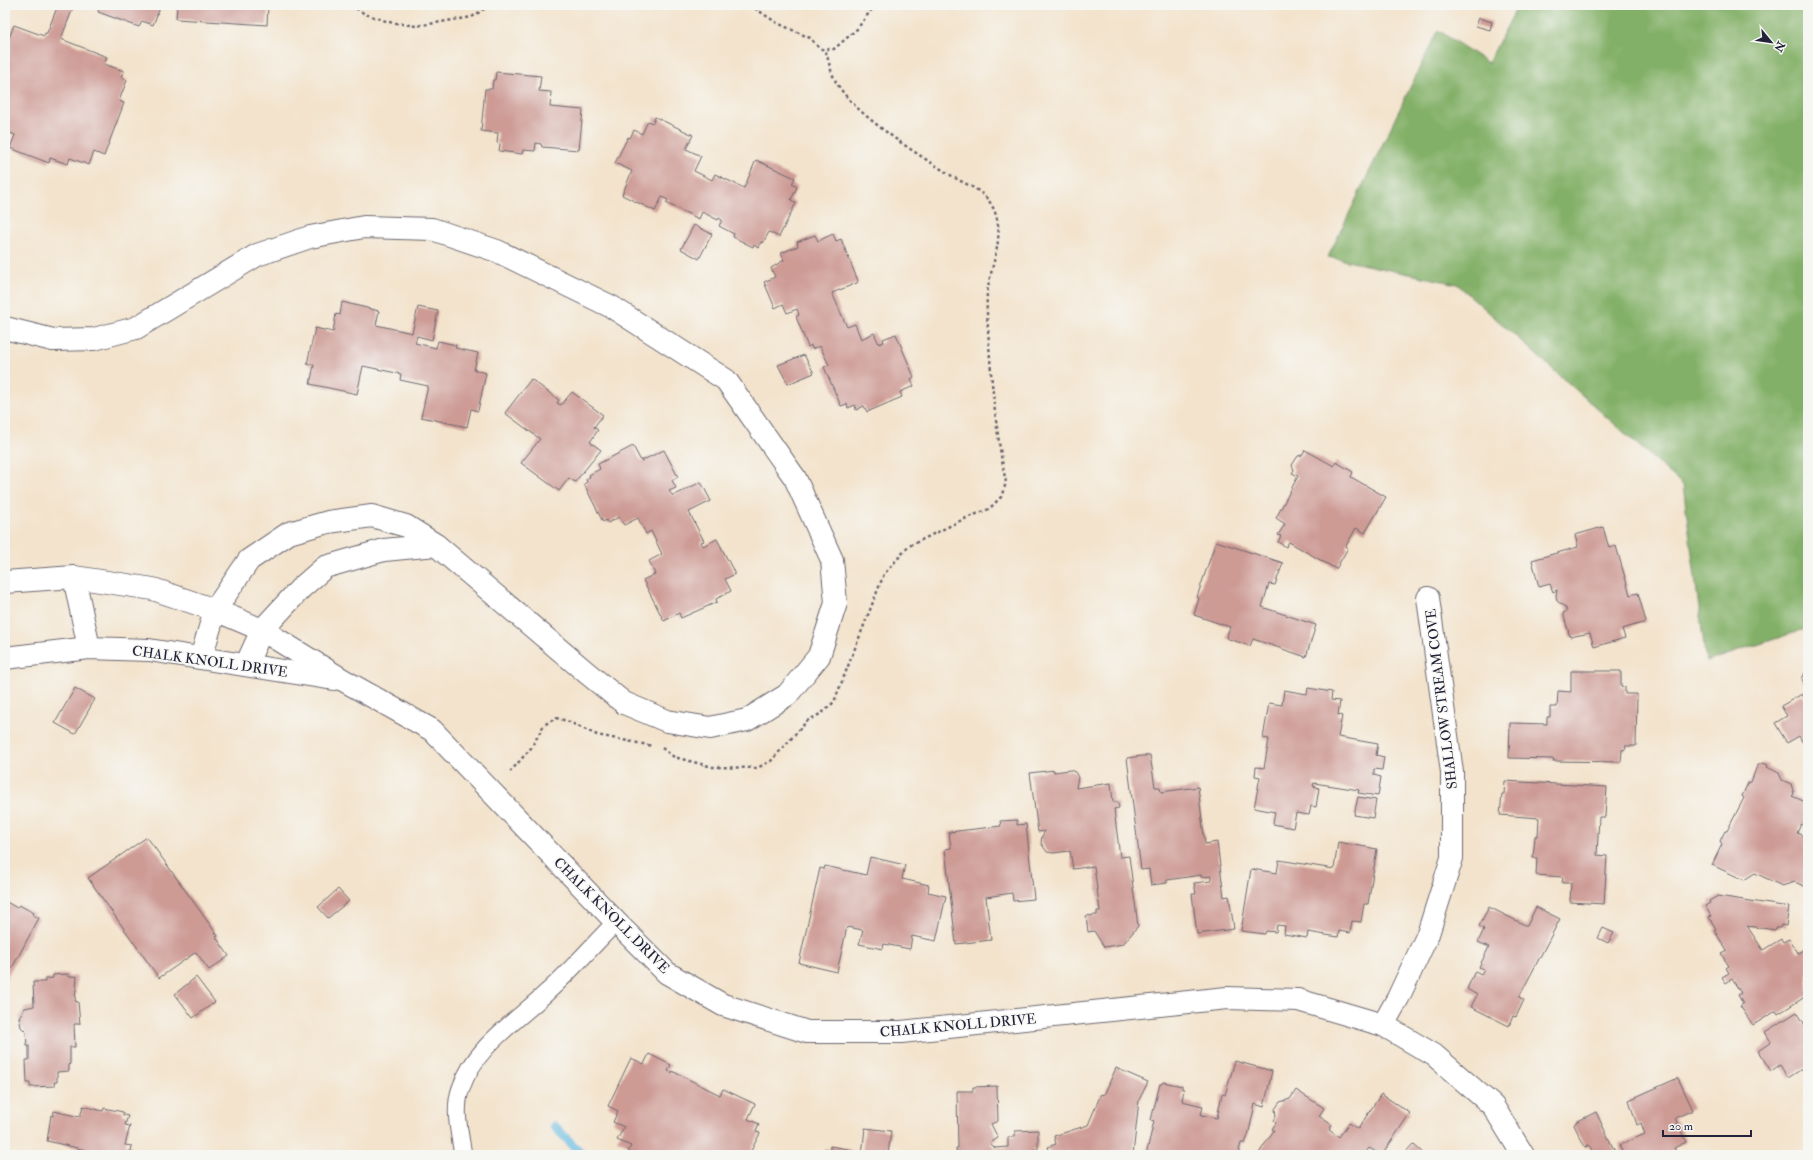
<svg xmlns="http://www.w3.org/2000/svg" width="1813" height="1160" font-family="'IM FELL Double Pica',serif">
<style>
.forest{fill:#83b068;stroke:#526952}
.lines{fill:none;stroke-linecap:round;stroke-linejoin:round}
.stream{stroke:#63b9e0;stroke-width:9}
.building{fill:#cd9a94}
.lane-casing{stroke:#6b666e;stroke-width:19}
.street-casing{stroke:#6b666e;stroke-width:24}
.path{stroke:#6b666e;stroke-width:2.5;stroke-dasharray:3 3;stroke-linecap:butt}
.lane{stroke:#fff;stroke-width:17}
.street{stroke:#fff;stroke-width:22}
.labels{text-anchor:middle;stroke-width:3;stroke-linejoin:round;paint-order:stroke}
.street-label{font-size:14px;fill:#22223b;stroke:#f6f6f2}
</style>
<rect width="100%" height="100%" fill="#f6f6f2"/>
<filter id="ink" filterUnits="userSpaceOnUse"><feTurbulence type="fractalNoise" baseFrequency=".025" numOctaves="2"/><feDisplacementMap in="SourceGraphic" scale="8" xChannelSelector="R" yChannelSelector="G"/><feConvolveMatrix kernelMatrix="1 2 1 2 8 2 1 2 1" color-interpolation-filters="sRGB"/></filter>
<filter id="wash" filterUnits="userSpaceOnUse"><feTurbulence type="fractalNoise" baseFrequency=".012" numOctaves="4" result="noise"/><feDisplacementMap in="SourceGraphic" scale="16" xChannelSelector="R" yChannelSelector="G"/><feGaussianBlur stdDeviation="0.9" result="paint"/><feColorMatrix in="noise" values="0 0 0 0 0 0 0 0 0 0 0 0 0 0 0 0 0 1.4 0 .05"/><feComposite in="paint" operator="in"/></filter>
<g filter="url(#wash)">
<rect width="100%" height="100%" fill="#f3e3cc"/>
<path class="forest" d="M1518 5H1808V628L1706 662 1683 485 1457 284 1328 257 1438 30 1488 63Z"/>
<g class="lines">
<path class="stream" d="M554 1126 583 1155"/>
</g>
<g id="blocks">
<g class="building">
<path d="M58 5H74L61 39 107 57 104 64 124 71 121 77 127 80 119 101 124 103 104 156 94 152 89 165 70 158 68 164 50 158 49 163 10 148 15 135 5 131V36L9 38 14 25 44 36 45 33H47Z"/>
<path d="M100 5H161L153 25 142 21 139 27 98 12Z"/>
<path d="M177 5H268L267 25 176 19Z"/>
<path d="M1479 18 1492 22 1490 30 1476 26Z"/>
<path d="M496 72 541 76 539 91 551 92 550 107 583 110 579 150 542 147 541 144 536 143 535 151 523 150 522 154 499 151 500 144 497 143 498 133 481 131 485 89H492L493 80H495Z"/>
<path d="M655 117 693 135 686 149 701 156 694 171 712 180 715 174 744 188 756 160 795 178 792 184 797 187 791 200 796 203 779 237 769 232 763 243 761 242 758 248 754 245 753 247 733 237 734 234 719 226 722 220 719 218 718 220 702 212 699 219 666 203 668 200 662 197 655 211 622 195 632 171 615 163 628 137 630 138 634 130 642 134 648 121 653 123Z"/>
<path d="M694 225 712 234 699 259 681 249Z"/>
<path d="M833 234 836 241 841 239 858 281 857 283 832 293 847 327 855 324 861 339 874 333 879 344 884 342 883 339 896 334 914 377 911 379 914 386 900 392 902 397 867 412 864 406 856 410 855 405 848 408 847 404 841 406 824 367 829 365 820 346 812 349 811 345 808 347 796 317 799 315 797 309 787 313 783 304 775 308 764 282 775 277 771 268 784 260 781 253 798 246 797 242 815 235 818 241Z"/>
<path d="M342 302 379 311 376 325 412 333 418 307 438 311 432 340 417 336 415 343 436 348 438 341 456 345 455 348 478 353 474 370 486 373 478 411 471 409 467 427 421 417 428 386 400 380 401 374 363 366 357 394 310 384 314 365 307 364 315 328 333 332 336 314 340 315Z"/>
<path d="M804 355 814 373 788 384 778 365Z"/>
<path d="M531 379 559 400 557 403 561 405 572 392 603 415 594 427 598 430 590 442 601 450 575 482 569 478 559 491 521 463 540 439 505 413Z"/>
<path d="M633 446 641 461 664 450 678 477 672 480 676 488 669 491 673 496 701 482 711 501 689 512 704 541 701 542 703 546 717 539 735 574 725 579 731 591 716 599 717 602 681 618 679 613 664 621 643 580 655 574 649 561 662 554 651 531 646 534 638 518 624 525 619 517 608 523 606 520 603 522 584 484 587 482 586 479 590 477 589 475 600 469 598 464Z"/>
<path d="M1305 450 1334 466 1336 462 1353 472 1351 477 1386 497 1365 533 1356 528 1346 546 1348 548 1336 569 1289 542 1286 547 1278 542 1281 536 1278 535 1285 524 1276 518 1298 476 1292 473 1294 470 1292 465 1298 456 1302 455Z"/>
<path d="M1603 527 1609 548 1616 546 1630 595 1638 593 1646 622 1622 629 1625 638 1594 647 1590 633 1570 637 1563 613 1567 611 1565 607 1557 601 1556 596 1557 590 1553 592 1550 584 1539 587 1532 560 1578 547 1575 535Z"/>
<path d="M1216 541 1283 563 1275 585 1269 584 1262 607 1316 625 1306 657 1253 639 1250 646 1226 638 1230 627 1194 615 1199 598 1197 597Z"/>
<path d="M1808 666V690L1802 679Z"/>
<path d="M1571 671H1621V686L1625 687V694H1637L1636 746H1625L1626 749 1622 750 1621 762 1553 761 1554 759 1509 758 1510 723 1547 724V717H1550V707H1557L1558 691 1571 692Z"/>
<path d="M75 688 95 699 75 734 55 723Z"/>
<path d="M1308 688 1332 692 1331 700 1340 701 1338 715 1342 716 1338 737 1378 744 1376 755 1384 757 1382 770 1374 769V775L1381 777 1378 796 1358 793 1359 790 1314 783 1313 786 1319 788 1316 807 1311 806 1309 815 1296 813 1293 828 1273 824 1275 812 1254 808 1260 777 1255 776 1256 767 1264 768 1269 739 1263 738 1269 703 1282 705 1284 690 1307 694Z"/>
<path d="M1802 694 1808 704V752L1799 736 1787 743 1775 723 1787 716 1781 706Z"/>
<path d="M1150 755 1155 787H1160L1161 792 1198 787 1205 844 1217 842 1224 897 1229 896 1234 929 1197 934 1192 894H1196L1194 883 1211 881V876L1201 877V875L1167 880V883L1151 885 1149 869 1141 870 1127 758Z"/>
<path d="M1763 763 1768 765 1767 767 1779 773 1782 780 1791 784 1794 794 1792 796 1808 803V828L1801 824 1797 833 1808 838 1805 847 1808 849V888L1795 882 1782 886 1755 873 1744 880 1712 865 1722 844 1720 841 1725 831H1727L1744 798 1742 796 1748 783 1751 782 1757 766Z"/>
<path d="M1054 770V772L1070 770 1075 772 1078 777 1076 788 1111 783 1113 802H1118L1119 808 1114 809 1120 857 1129 856 1138 926 1123 944 1104 947 1094 931 1088 932 1086 916 1097 915V911H1100L1094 866 1073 869 1070 851 1053 853 1047 852 1041 843 1042 836 1045 831 1038 832 1030 773Z"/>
<path d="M1505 781 1607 787 1605 817H1599L1597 855 1607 856 1604 904 1570 902 1571 883H1562L1563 877 1536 875 1537 858H1533L1535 836H1538L1539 818 1500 815 1502 794H1504Z"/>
<path d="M1358 797 1376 800 1373 818 1354 815Z"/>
<path d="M1017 820V825L1026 824 1034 899 1013 901 1012 893 986 897 991 940 956 944 945 849 951 848 949 832 1001 826 1000 821Z"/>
<path d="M147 837 218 936 216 937 229 956 209 970 196 952 159 978 88 878Z"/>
<path d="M1338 842 1377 849 1368 904H1364L1361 922 1352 921 1350 933 1339 931 1338 937 1308 932 1307 938 1284 934 1285 926 1277 925 1276 932 1266 931 1265 934 1241 931 1251 869 1277 873 1279 860 1334 869Z"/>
<path d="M870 857 905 865 902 879 929 885 928 892 946 896 936 941 912 936 910 949 884 944 883 949 859 944 863 930 847 927 837 972 799 963 820 868 824 869 825 866 866 875Z"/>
<path d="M338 889 349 901 328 918 318 907Z"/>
<path d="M1718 896 1789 907 1786 926 1781 925 1780 928H1776V930L1747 926 1763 950 1781 939 1783 942 1789 939 1798 953 1808 947V995L1778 1014 1776 1011 1753 1025 1740 1006 1743 1004 1738 995 1741 993 1732 979 1726 983 1722 977 1729 973 1726 968 1729 966 1721 954 1727 951 1714 930 1716 929 1709 917 1711 916 1705 906 1710 903 1709 901Z"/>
<path d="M5 901 17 908 19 905 34 913 33 915 39 918 5 981Z"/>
<path d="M1489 907 1527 926 1536 907 1560 919 1519 997 1524 1000 1516 1017 1513 1016 1509 1026 1471 1007 1477 995 1467 989 1475 971 1481 974 1484 969 1479 967 1489 947 1478 942 1484 929 1479 926Z"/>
<path d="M1603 928 1614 933 1608 943 1598 938Z"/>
<path d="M68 974V977L77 976 75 1001 78 1002 80 1024H74L75 1047H70V1064L69 1065V1071L57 1072V1082H54L55 1086 30 1087V1083H27L26 1060H29V1046H27L26 1032 21 1027 19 1017 25 1008 34 1006 33 982H45V979L53 978V975Z"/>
<path d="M196 977 215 1002 193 1018 175 994Z"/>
<path d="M1797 1012 1805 1025 1808 1023V1065L1788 1078 1780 1065 1771 1071 1758 1051 1771 1042 1765 1032Z"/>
<path d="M649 1054 671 1065 668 1071 672 1073V1071L720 1095 723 1089 755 1104 748 1119 759 1124 756 1132 760 1133 749 1155H636L628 1151 631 1146 617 1140 624 1127 613 1122 618 1111 608 1106 631 1058 644 1064Z"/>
<path d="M1235 1061 1272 1071 1264 1107 1255 1104 1248 1136 1245 1143H1241L1238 1155H1146L1154 1121 1151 1120 1160 1084H1162L1163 1082 1182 1086V1089H1184L1182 1101 1203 1106 1201 1115 1217 1118 1222 1094 1225 1095Z"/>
<path d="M1116 1068 1148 1082 1139 1100 1133 1155H1052L1053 1153H1050L1048 1147 1056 1144 1054 1136 1088 1125 1101 1094 1104 1095Z"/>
<path d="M1678 1078 1693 1110 1675 1118 1686 1142 1674 1148 1678 1155H1594L1589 1145 1585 1147 1574 1125 1576 1122 1596 1112 1616 1154 1622 1151 1619 1145 1645 1134 1641 1123 1637 1125 1629 1100Z"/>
<path d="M997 1086 998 1121 991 1124 998 1138 990 1143 995 1148 1008 1147V1137L1015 1136V1131L1038 1130V1149L1033 1150V1155H957L956 1148H958L957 1091H973V1087Z"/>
<path d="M1296 1090 1324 1108 1319 1116 1332 1125 1329 1130 1339 1137 1349 1123 1358 1129 1381 1094 1410 1113 1382 1155 1369 1148 1364 1155H1263L1259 1153 1274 1130 1272 1129 1276 1123 1274 1121 1276 1116 1275 1109 1280 1102 1290 1099Z"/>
<path d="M83 1106 103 1111 104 1108 123 1112V1115L128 1116 125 1125 130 1126 125 1145 132 1146 130 1155H85L86 1150 47 1141 51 1115 53 1116 54 1111 80 1117Z"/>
<path d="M865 1128 891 1131 888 1155H862Z"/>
<path d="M1413 1144 1425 1155H1403Z"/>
<path d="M830 1146 848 1149 852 1151 851 1155H824L825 1149 830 1150Z"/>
</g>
</g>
</g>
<g filter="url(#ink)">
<use href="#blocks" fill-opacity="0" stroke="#6b666e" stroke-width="1"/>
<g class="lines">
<g class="lane-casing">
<path id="lane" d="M463 1155C460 1134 453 1109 461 1088 475 1047 514 1023 545 994 570 972 592 946 616 922"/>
</g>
<g class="street-casing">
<g id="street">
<path d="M5 328 53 340 94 339 136 328 257 255 310 237 364 227 432 229 497 251 612 307 726 380 795 478 832 560 836 603 819 656 787 695 747 720 710 728 667 721 624 703 587 673 436 545 406 526 372 516 328 522 289 533 249 560 215 610 201 658"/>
<path d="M74 577 89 648"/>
<path d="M5 582 74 577 153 589 215 610 262 630 343 680 432 730 616 922 667 973 723 1005 807 1032H901L1227 998 1298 1000 1383 1025 1434 1055 1493 1106 1523 1155"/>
<path d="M5 658 89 648 149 650 334 679"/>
<path d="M246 665 262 630 301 588 325 567 384 550 436 545"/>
<path d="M1383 1025 1398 998 1428 934 1452 858V772L1428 598"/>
</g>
</g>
<g class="path">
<path d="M351 5 365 14 389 22 416 26 472 17 490 5"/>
<path d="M750 5 777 23 810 38 820 49H834L857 29 875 5"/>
<path d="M662 748 674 757 713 767 757 768 771 761 807 721 822 713 834 702 884 574 909 546 964 519 989 509 1001 497 1006 483C997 437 992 391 989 344 988 327 986 309 987 293 991 263 1008 233 991 204 982 189 966 185 952 176 919 155 850 113 834 78 830 69 828 58 825 49"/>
<path d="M510 772 531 748 544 725 556 718 567 721 597 735 653 746"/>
</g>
<use href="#lane" class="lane"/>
<use href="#street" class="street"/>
</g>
</g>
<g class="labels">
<g class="street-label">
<text transform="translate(210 661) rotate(8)" y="5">CHALK KNOLL DRIVE</text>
<text transform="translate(1441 699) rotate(-97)" y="5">SHALLOW STREAM COVE</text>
<text transform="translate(612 915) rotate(45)" y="5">CHALK KNOLL DRIVE</text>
<text transform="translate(958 1025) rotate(-5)" y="5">CHALK KNOLL DRIVE</text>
</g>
</g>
<rect width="1813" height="1160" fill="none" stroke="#f6f6f2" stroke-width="20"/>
<g transform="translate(1771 42) rotate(119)" stroke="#f6f6f2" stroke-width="3" paint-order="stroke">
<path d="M0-3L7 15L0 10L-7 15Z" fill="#22223b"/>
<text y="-6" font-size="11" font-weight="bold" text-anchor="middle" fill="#22223b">N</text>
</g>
<path d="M1663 1130v6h88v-6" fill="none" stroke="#22223b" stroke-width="2"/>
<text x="1669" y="1130" font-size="12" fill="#22223b" stroke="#f6f6f2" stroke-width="3" paint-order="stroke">20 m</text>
</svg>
